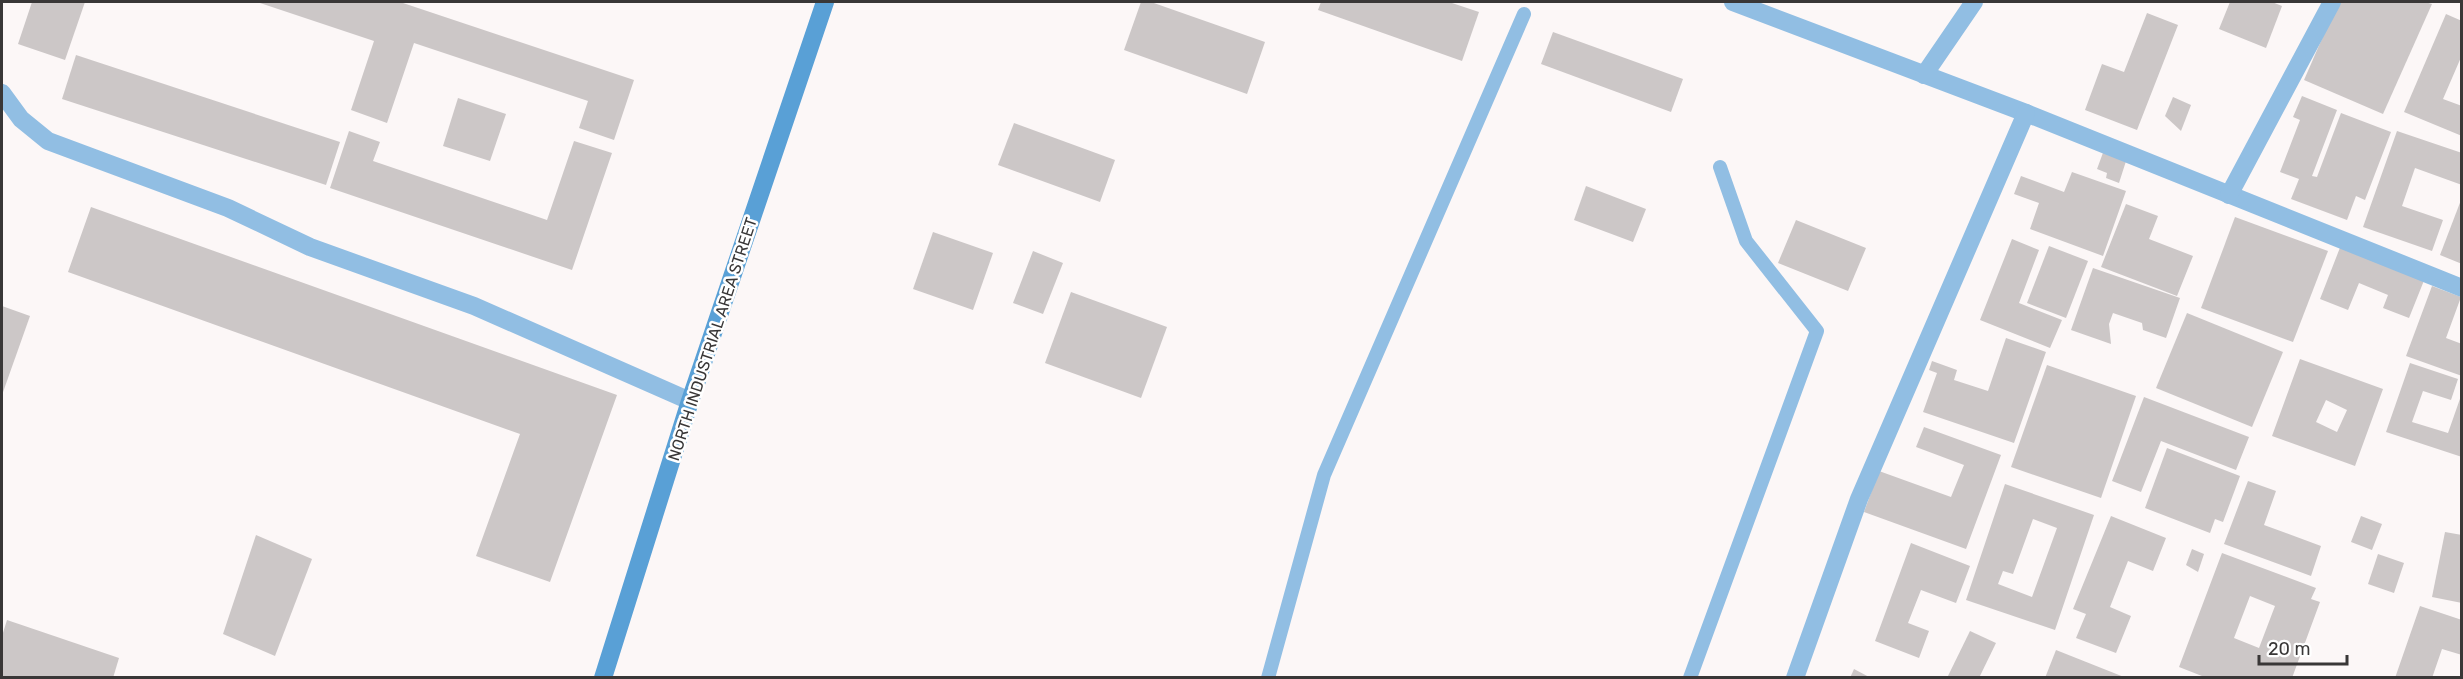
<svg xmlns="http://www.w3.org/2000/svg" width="2463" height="679" font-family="Rubik,sans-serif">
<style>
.building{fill:#ccc7c7;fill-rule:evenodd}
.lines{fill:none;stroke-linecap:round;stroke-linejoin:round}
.service{stroke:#91bee3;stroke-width:14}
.minor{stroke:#91bee3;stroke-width:18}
.secondary{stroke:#59a0d6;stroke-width:18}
.labels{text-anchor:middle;stroke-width:5;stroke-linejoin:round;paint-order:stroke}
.street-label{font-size:16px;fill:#393737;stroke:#fff}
</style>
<rect width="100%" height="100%" fill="#fcf7f7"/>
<g class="building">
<path d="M32 2H85L65 60 18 44Z"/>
<path d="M257 2H400L634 80 614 140 579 128 588 101 414 43 387 123 351 110 374 41Z"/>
<path d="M1141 2H1151L1265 42 1247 94 1124 50Z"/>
<path d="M1321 2H1449L1479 12 1462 61 1318 10Z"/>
<path d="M2230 2H2272L2282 6 2266 48 2219 29Z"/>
<path d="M2338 2H2425L2432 4 2383 114 2304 80Z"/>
<path d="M2147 13 2178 25 2137 130 2085 110 2102 64 2124 72Z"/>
<path d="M2446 14 2462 21V55L2443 99 2462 106V136L2404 112Z"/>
<path d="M1553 32 1683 79 1671 112 1541 64Z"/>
<path d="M76 55 340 142 326 185 62 99Z"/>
<path d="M2302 96 2337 110 2312 176 2317 177 2341 113 2391 132 2365 200 2356 196 2347 220 2291 199 2299 179 2280 172 2300 120 2293 117Z"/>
<path d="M2173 97 2191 105 2181 131 2165 116Z"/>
<path d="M458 98 506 114 490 161 443 146Z"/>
<path d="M1014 123 1115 160 1100 202 998 165Z"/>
<path d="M349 131 380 142 373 161 547 220 574 141 612 153 572 270 330 188Z"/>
<path d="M2397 131 2462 153V185L2415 168 2402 206 2443 220 2432 251 2363 227Z"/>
<path d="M2104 150 2127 158 2119 183 2106 178 2107 173 2097 169Z"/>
<path d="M2072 172 2126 191 2103 256 2030 229 2039 203 2014 194 2021 176 2064 192Z"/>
<path d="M1586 186 1646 209 1633 242 1574 220Z"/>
<path d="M2461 200H2462V264L2440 255Z"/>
<path d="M2126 204 2158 216 2149 239 2193 256 2177 296 2101 267Z"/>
<path d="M91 207 617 395 550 582 476 556 520 434 68 272Z"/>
<path d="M2235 217 2328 251 2293 342 2201 308Z"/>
<path d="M1796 220 1866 248 1848 291 1778 263Z"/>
<path d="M933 232 993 253 973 310 913 289Z"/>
<path d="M2012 239 2039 250 2019 303 2062 320 2050 348 1980 320Z"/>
<path d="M2341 245 2425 278 2409 318 2383 308 2388 295 2359 283 2348 310 2320 299Z"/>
<path d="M2049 246 2088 261 2066 318 2027 303Z"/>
<path d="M1033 251 1063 263 1043 314 1013 303Z"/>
<path d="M2093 268 2180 298 2166 338 2143 330 2142 323 2113 313 2109 324 2111 344 2071 330Z"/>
<path d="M2432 286 2461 297 2446 338 2462 344V376L2406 356Z"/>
<path d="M1071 292 1167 327 1141 398 1045 363Z"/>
<path d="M2 306 30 316 2 395Z"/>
<path d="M2187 313 2283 352 2252 427 2156 388Z"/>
<path d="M2006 338 2046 352 2014 443 1923 412 1937 373 1929 370 1932 361 1957 370 1954 380 1988 391Z"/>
<path d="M2300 359 2383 389 2355 466 2272 436ZM2326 400 2347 410 2337 432 2316 422Z"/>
<path d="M2410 363 2458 379 2451 400 2423 391 2412 422 2448 433 2462 393V457L2386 432Z"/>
<path d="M2047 365 2136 396 2101 498 2011 467Z"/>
<path d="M2144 397 2249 437 2236 470 2161 441 2141 492 2112 481Z"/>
<path d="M1924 427 2001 455 1966 549 1864 512 1879 471 1951 497 1964 465 1916 447Z"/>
<path d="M2167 448 2240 476 2223 522 2215 519 2210 533 2145 508Z"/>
<path d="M2248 481 2276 491 2264 525 2321 546 2311 576 2224 544Z"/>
<path d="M2005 484 2094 515 2055 630 1966 600ZM2033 519 2057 528 2032 597 1998 584 2003 571 2013 574Z"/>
<path d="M2111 516 2166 538 2153 571 2128 561 2110 607 2131 616 2116 653 2076 638 2086 614 2073 609Z"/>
<path d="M2361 516 2382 524 2372 550 2351 542Z"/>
<path d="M2445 532 2462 535V603L2432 597Z"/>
<path d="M256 535 312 559 275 656 223 634Z"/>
<path d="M1911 543 1970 566 1956 603 1921 590 1908 623 1929 631 1919 658 1875 641Z"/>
<path d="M2192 549 2204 554 2198 572 2186 565Z"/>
<path d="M2222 553 2316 588 2311 599 2320 602 2292 678H2207L2179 667ZM2250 596 2275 606 2259 648 2234 638Z"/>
<path d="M2378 554 2404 563 2394 593 2368 584Z"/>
<path d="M2420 606 2462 620V655L2442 649 2432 678H2395Z"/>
<path d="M7 620 119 658 113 678H2V636Z"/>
<path d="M1970 631 1996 643 1979 678H1947Z"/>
<path d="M2056 650 2124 677V678H2045Z"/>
<path d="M1854 669 1871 678H1850Z"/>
</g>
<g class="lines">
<g class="service">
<path d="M1268 678 1324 475 1524 14"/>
<path d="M1690 678 1817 331 1746 241 1720 167"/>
</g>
<g class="minor">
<path d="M1733 2 2026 113 2462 288"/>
<path d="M1924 75 1974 2"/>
<path d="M2 93 21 119 48 141 228 208 310 247 474 306 690 401"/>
<path d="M2229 195 2332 2"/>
<path d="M1795 678 1859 499 2026 113"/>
</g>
<path class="secondary" d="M603 678 690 401 825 2"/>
</g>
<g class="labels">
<g class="street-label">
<text transform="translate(712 339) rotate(-72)" y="6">NORTH INDUSTRIAL AREA STREET</text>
</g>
</g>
<rect width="2463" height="679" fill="none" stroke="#393737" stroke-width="6"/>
<path d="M2259 655v9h88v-9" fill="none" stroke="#393737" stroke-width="3"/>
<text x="2268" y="655" font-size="18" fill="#393737" stroke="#ffffff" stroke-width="4.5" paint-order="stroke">20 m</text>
</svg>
